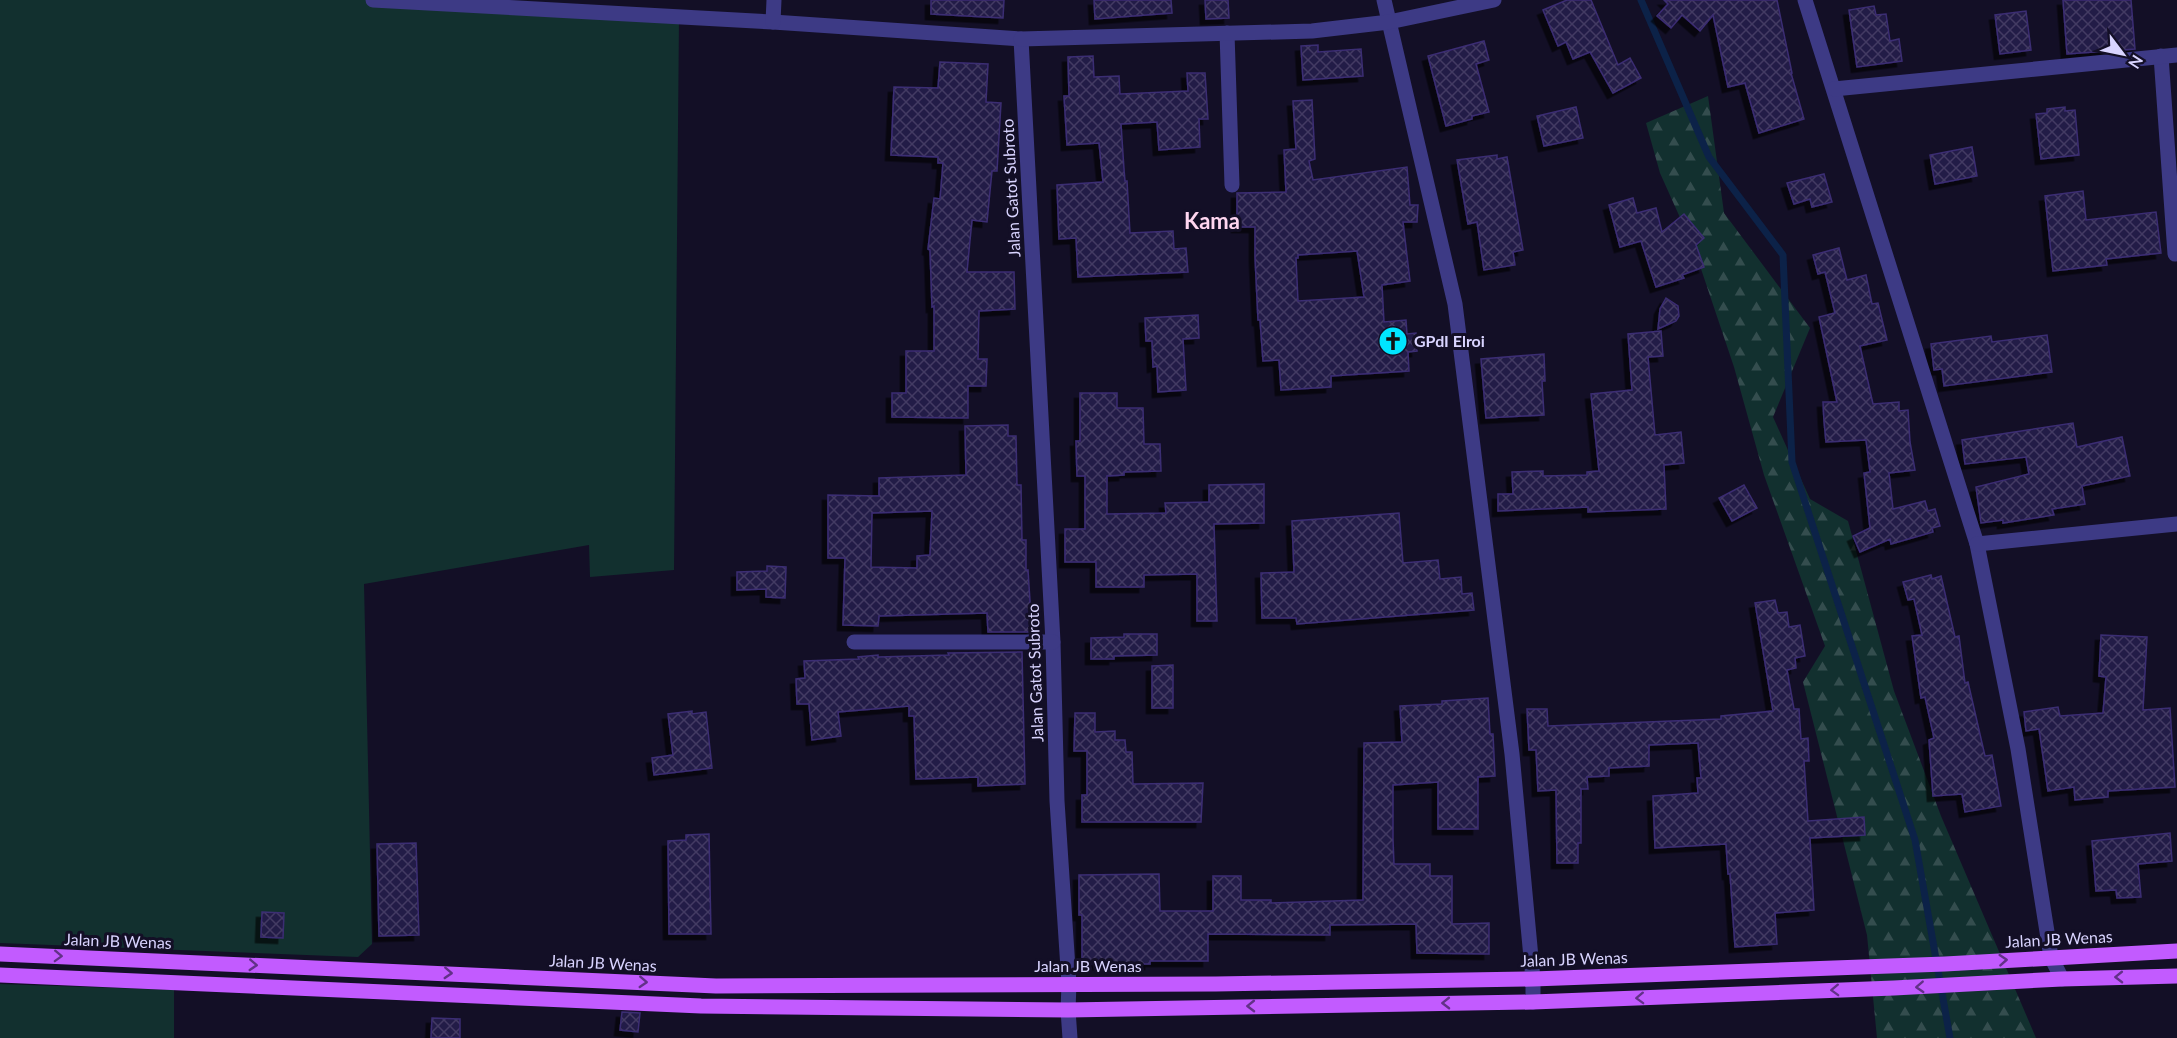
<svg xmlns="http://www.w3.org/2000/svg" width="2177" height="1038" font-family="Lato,sans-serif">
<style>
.forest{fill:url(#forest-firs)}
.pitch{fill:#12302f}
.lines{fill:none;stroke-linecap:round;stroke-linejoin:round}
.stream{stroke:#0c2248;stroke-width:7}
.building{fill:url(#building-cross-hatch);stroke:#3b2d73;stroke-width:1.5;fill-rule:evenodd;filter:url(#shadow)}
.minor{stroke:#3d3a85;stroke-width:15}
.major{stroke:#c25bff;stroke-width:15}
.oneway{stroke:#623188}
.labels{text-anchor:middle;stroke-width:6;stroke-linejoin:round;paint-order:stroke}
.street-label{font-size:16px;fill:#d9d4ff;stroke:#130f26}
.poi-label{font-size:16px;font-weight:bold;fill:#d9d4ff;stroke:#130f26;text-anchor:start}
.district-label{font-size:22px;font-weight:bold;fill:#ffd6f0;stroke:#130f26}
</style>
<defs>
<pattern id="forest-firs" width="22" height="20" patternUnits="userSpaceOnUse" patternTransform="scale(1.5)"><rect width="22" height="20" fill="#12302f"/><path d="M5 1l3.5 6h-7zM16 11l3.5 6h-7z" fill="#344d4e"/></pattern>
<pattern id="building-cross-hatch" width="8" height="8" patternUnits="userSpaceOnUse" patternTransform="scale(1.5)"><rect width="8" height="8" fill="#241b47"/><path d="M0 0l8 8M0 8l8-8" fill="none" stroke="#433b63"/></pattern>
<filter id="shadow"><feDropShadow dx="-5.5" dy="5.5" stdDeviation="0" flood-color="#0009"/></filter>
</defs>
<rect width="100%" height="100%" fill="#130f26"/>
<path class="forest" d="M1708 96 1724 213 1810 328 1773 417 1810 499 1848 521 1894 691 1941 816 2036 1038H1877L1867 935 1803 682 1825 646 1764 475 1734 367 1695 251 1660 173 1646 123Z"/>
<g class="pitch">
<path d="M0 0H373L679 18 674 570 590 577 589 545 364 584 372 944 358 957 0 943Z"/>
<path d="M0 984 174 990V1038H0Z"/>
</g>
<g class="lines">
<path class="stream" d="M1641 0 1709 157 1783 255 1792 462 1915 840 1950 1038"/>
</g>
<g class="building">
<path d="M931 0H1004L1003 18 931 14Z"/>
<path d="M1094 0H1171L1172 13 1095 19Z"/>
<path d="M1205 0H1228L1229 18 1206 19Z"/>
<path d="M1567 0H1591L1618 65 1630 58 1641 78 1613 93 1590 52 1573 59 1566 42 1558 46 1543 10Z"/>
<path d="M1664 0H1777L1792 73H1791L1804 119 1759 133 1745 83 1728 87 1713 15 1700 31 1682 15 1671 28 1657 16 1668 4Z"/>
<path d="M2063 0H2131L2135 49 2067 54Z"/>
<path d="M1874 6 1876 15 1886 14 1890 41 1899 39 1902 61 1857 67 1849 10Z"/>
<path d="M2026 11 2031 50 2000 54 1995 15Z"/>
<path d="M1484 41 1489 60 1476 64 1489 112 1472 116V119L1446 126 1428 56Z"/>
<path d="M1318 45V52L1361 49 1363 76 1303 80 1301 46Z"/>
<path d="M1093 56 1094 77 1119 76 1120 94 1188 91 1187 73H1205L1208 119H1199L1200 147 1159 150 1157 122 1121 124 1124 169 1125 181H1127L1130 233 1173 231 1174 249 1186 248 1188 272 1078 277 1076 238 1059 239 1057 185 1103 182 1099 143 1067 145 1064 96H1069L1068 57Z"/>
<path d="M940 62 988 64 986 102 1001 103 997 171H992L987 222 972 220 967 272H1014L1015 309 979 311 978 359H987L986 386H968V418L892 417V393H906V351H934V306L932 307 930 250 928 249 934 198 940 199 943 163H938V157L891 155 894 87 938 88Z"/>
<path d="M1312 100 1315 159 1309 161 1313 180 1407 167 1410 205H1418L1417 222H1403L1410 281 1382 285 1384 322 1406 320 1407 334 1416 333 1417 351 1408 352 1409 371 1331 376V387L1281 390 1279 360 1263 361 1260 320H1258L1255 257V227H1237V193L1286 192 1284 150 1296 149 1293 101ZM1357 251 1364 297 1298 301 1296 258H1298V255Z"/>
<path d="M1576 107 1583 138 1544 146 1537 116Z"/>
<path d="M2065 107V111L2075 110 2079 155 2041 159 2036 114 2047 113V109Z"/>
<path d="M1972 147 1977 176 1935 184 1930 155Z"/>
<path d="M1497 155V159L1507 157 1523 250 1513 252 1515 265 1484 270 1477 222 1468 224 1457 160Z"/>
<path d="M1824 174 1832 202 1812 207 1810 199 1794 204 1787 183Z"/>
<path d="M2083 191 2086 220 2156 212 2161 253 2106 259 2107 265 2053 271 2045 196Z"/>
<path d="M1633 198 1637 213 1656 208 1662 232 1684 214 1704 238 1696 245 1704 267 1682 275 1684 278 1656 287 1641 241 1620 247 1609 205Z"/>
<path d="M1839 248 1847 280 1866 275 1872 304 1878 303 1887 340 1860 346 1873 404 1899 402V411L1908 410 1910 442 1915 470 1889 473 1893 509 1925 501 1928 511 1935 509 1940 526 1932 528 1933 532 1891 544 1890 539 1860 552 1853 536 1870 528 1864 473 1870 472 1866 440 1826 442 1824 421 1823 402H1837L1819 317 1835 313 1825 272 1818 274 1813 255Z"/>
<path d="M1666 298 1678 306 1679 316 1676 321 1658 329 1660 309Z"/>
<path d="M1198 315 1199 338 1183 339 1186 390 1158 392 1157 366 1153 367 1152 341H1146L1145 318Z"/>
<path d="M1661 331 1663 356 1648 357 1655 435 1681 432 1684 463 1664 465 1666 509 1588 512V507L1498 511V494H1513L1512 472 1543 471V476L1587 475V472L1599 471 1591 394 1632 390 1628 334Z"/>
<path d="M2047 335 2052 372 1944 386 1942 369 1934 370 1931 344 1991 336 1992 342Z"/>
<path d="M1544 354 1545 381H1542L1544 415 1486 418 1481 359Z"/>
<path d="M1080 393H1117V408H1143L1144 444H1160L1161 471 1124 472V475L1107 476V514L1166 513 1165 503 1209 502V485L1264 484V523L1214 524 1217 621H1197V574L1144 575V587H1096V562H1065V529H1085V476H1077L1076 441H1080Z"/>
<path d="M2073 423 2077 447 2122 437 2130 476 2082 486 2085 504 2052 509 2054 515 2003 523V520L1981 523 1976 487 2029 474 2026 457 1965 464 1962 440Z"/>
<path d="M1008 425V436H1016L1017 485H1021L1022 540H1026V570H1028L1032 632H988L987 613 879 616 878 626 843 625 845 558H828V495L879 496V478L966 475 965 426ZM932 511 930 555 917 556V568L871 567 872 513Z"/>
<path d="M1744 485 1757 508 1732 521 1719 498Z"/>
<path d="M1399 513 1403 563 1438 560 1440 579 1461 577 1462 594 1472 593 1474 610 1297 624 1296 618H1262L1261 573 1294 572 1292 521Z"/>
<path d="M767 566 786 567 785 598 766 597V589L737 590V572L767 571Z"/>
<path d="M1931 575 1932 579 1941 576 1955 637 1959 636 1965 683 1968 682 1985 756 1992 755 2001 806 1965 812 1962 794 1933 796 1929 740 1934 738 1925 697 1921 698 1912 636 1922 635 1914 599 1908 600 1903 582Z"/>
<path d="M1775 600 1778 613 1787 612 1789 627 1800 625 1805 656 1795 658 1796 668 1787 670 1794 709H1799L1801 739 1808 738 1809 761H1804L1808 821 1864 817 1865 835 1810 838 1814 910 1775 913 1777 944 1735 947 1730 874H1728L1726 844 1655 848 1653 796 1698 793 1697 778H1701L1698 743 1649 745V766L1609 768V776L1587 777 1588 789H1581V843H1578V863H1557L1556 790 1538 791 1536 750H1529L1527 709H1547L1548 726 1721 719V716L1773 711 1755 603Z"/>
<path d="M1124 634H1157V655L1114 656V659H1091V638L1124 637Z"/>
<path d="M2101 635 2147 637 2143 710 2170 708 2175 787 2108 791V797L2075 800 2074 787 2048 791 2039 729 2026 731 2024 712 2058 707 2060 716 2103 713 2106 677 2099 676Z"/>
<path d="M1022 652 1025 784 978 786V777L916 779 914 716H909V706L838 712 841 736 812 740 809 704H797L796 679 805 678 804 661 859 659 858 657 878 655V657L949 655 948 653Z"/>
<path d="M1173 665V708H1152V666Z"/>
<path d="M1488 698 1490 734H1493L1495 776 1478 777V829H1438V782L1393 785V839L1394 864H1430V876H1452V924L1489 923V954L1417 953 1416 924 1330 925V935L1208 934V961H1150V964H1082V915H1079V875L1159 874 1160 911H1213V876H1241V900H1271V903L1363 900 1364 743 1402 742 1400 706 1442 704V701Z"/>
<path d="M692 711V714L706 712 712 768 654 775 652 758 673 755 668 714Z"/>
<path d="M1075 713H1095V732L1115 731V740H1125L1126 752H1132L1133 784 1203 783 1201 822H1082V795H1087V751H1074Z"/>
<path d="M2170 833 2172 861 2138 864 2141 897 2117 898 2116 890 2096 891 2092 841Z"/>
<path d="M709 834 711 934H669L668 841 686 840V835Z"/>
<path d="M416 843 419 935 379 936 377 844Z"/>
<path d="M262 912 284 913 283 938 261 937Z"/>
<path d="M622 1012 640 1013 638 1032 620 1030Z"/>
<path d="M432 1018 460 1019V1038H431Z"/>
</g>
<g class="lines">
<g class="minor">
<path d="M373 0 773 22 1021 39 1053 642 1057 801 1069 984 1068 1010 1070 1038"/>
<path d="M1384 0 1455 304 1512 754 1533 979V1002"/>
<path d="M1805 0 1977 544 2018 749 2051 957 2062 979"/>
<path d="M773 22 774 0"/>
<path d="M1227 33 1232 185"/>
<path d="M1021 39 1312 31 1389 22 1494 0"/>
<path d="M2161 56 2175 254"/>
<path d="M1834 89 2177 55"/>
<path d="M1977 544 2177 524"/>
<path d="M854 642H1053"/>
</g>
<g class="major">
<path d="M0 954 716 986 1216 984 1533 979 1945 964 2177 951"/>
<path d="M0 975 701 1006 1068 1010 1533 1002 1894 988 2062 979 2177 976"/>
</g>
</g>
<defs><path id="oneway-chevron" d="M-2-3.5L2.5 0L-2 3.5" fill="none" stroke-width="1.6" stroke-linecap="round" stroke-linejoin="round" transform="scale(1.5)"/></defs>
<g class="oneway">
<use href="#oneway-chevron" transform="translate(58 956) rotate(2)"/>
<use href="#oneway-chevron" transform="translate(2003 960) rotate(-4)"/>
<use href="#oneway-chevron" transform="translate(253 965) rotate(3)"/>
<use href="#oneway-chevron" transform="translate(448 973) rotate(3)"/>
<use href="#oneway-chevron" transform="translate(2119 977) rotate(179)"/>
<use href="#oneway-chevron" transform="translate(643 982) rotate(3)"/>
<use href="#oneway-chevron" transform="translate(1920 987) rotate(177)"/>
<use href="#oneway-chevron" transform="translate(1835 990) rotate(178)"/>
<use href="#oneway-chevron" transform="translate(1640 998) rotate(178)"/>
<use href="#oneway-chevron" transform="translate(1446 1003) rotate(179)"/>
<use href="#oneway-chevron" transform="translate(1251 1006) rotate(179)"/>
</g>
<defs>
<g id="church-disc" transform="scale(1.5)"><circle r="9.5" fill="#00e5ff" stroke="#130f26"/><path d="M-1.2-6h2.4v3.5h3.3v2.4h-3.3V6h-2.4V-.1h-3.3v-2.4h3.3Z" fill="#111"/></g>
</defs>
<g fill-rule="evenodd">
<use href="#church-disc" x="1393" y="341"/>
</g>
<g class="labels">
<g class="street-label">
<text transform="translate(1011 188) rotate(-93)" y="6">Jalan Gatot Subroto</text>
<text transform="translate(1035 673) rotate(-92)" y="6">Jalan Gatot Subroto</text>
<text transform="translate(2059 939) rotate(-3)" y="6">Jalan JB Wenas</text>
<text transform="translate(118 941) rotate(2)" y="6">Jalan JB Wenas</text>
<text transform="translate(1574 959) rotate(-2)" y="6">Jalan JB Wenas</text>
<text transform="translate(603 963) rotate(3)" y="6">Jalan JB Wenas</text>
<text x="1088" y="972">Jalan JB Wenas</text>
</g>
<g class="poi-label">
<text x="1414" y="347">GPdI Elroi</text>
</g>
<g class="district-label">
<text x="1212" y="229">Kama</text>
</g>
</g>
<g transform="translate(2123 54) rotate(122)" stroke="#130f26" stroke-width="4.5" paint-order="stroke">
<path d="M0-4.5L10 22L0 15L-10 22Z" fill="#d9d4ff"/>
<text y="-9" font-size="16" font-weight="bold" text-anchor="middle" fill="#d9d4ff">N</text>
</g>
</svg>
